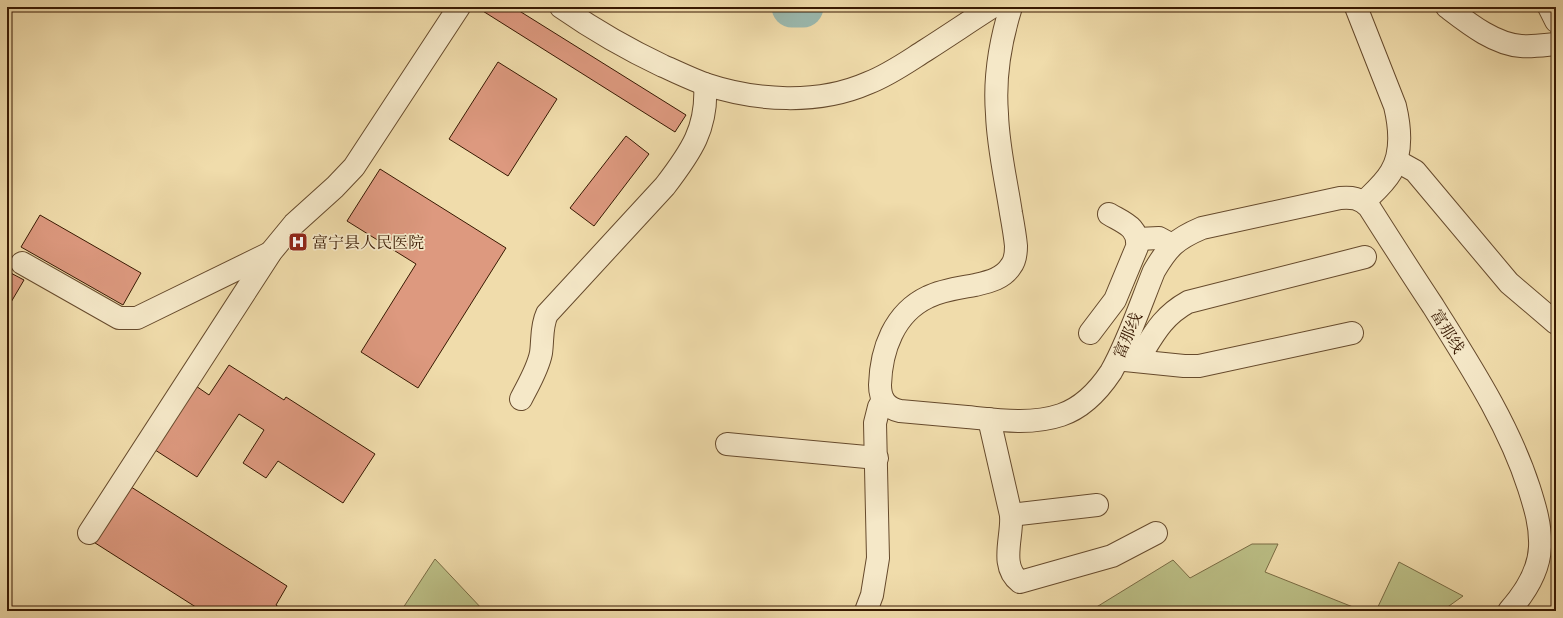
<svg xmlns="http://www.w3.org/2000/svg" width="1563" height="618" font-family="'Libre Bodoni','Noto Serif SC',serif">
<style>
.green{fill:#bcc087;stroke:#7a6c44}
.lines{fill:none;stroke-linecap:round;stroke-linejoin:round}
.river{stroke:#9bbab0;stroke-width:41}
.building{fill:#dd997f;stroke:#381902}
.minor-casing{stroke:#664a2c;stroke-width:24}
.minor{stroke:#f5e8c8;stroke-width:22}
.labels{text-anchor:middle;stroke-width:3.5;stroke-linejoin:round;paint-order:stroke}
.poi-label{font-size:16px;fill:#381902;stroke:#f5e8c8;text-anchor:start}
.street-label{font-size:16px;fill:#381902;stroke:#f5e8c8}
</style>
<rect width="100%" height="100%" fill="#f0dcab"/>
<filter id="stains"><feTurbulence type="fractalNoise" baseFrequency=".005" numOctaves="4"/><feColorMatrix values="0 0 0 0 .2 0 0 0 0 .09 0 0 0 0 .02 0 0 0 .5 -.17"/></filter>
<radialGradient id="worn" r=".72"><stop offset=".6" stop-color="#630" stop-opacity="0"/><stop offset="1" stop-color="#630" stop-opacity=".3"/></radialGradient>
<g class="green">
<path d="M1252 544H1278L1265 572 1363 611H1090L1173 560 1190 578Z"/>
<path d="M435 559 484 611H401Z"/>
<path d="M1399 562 1463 596 1442 611H1376Z"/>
</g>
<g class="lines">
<path class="river" d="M792 7H803"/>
</g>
<g class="building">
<path d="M479 7H513L686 115 675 132 478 8Z"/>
<path d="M498 62 557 99 508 176 449 139Z"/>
<path d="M626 136 649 154 594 226 570 208Z"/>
<path d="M380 169 506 248 418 388 361 352 416 264 347 221Z"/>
<path d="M40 215 141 273 123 305 21 247Z"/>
<path d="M7 271 24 280 7 309Z"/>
<path d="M229 365 284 400 286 397 375 454 343 503 278 461 266 478 243 463 264 430 239 414 197 477 152 448 193 384 209 395Z"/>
<path d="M128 485 287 586 276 605 281 609 280 611H202L92 541Z"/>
</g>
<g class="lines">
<g class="minor-casing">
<g id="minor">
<path d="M561 7C594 30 627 49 663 66 677 72 691 79 705 84 756 101 818 105 868 83 889 75 907 62 926 50 948 36 970 21 992 7"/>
<path d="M1011 7C1000 42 994 77 997 114 998 147 1006 180 1011 213 1013 224 1015 235 1016 246 1016 253 1015 261 1011 266 1003 279 988 282 975 285 959 288 942 290 928 297 894 313 881 350 880 385 880 400 887 408 900 411 923 413 945 415 967 417 997 420 1032 425 1061 415 1082 408 1099 390 1111 372 1128 342 1141 303 1154 271 1168 247 1176 239 1202 228L1340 198C1352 197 1360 198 1369 207 1390 240 1411 273 1433 306 1469 364 1508 423 1529 488 1535 507 1541 526 1540 547 1539 571 1525 593 1509 611"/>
<path d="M1356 7 1395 106C1400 127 1403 152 1391 172 1384 184 1373 193 1364 202"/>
<path d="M1447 7C1468 23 1494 44 1521 46 1533 47 1545 45 1556 44"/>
<path d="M1549 7 1556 21"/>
<path d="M1397 161 1415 171 1509 283 1556 323"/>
<path d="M1138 239 1159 238 1172 245"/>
<path d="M22 263 119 318H137L270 253"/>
<path d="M1090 333 1115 300 1137 247C1139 227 1124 223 1109 214"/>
<path d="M1125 360 1184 366H1199L1352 333"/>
<path d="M1137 361C1153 336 1161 317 1188 302L1365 257"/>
<path d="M521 399C528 385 538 369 541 353 543 339 541 327 547 314L665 186C691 152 708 128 705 84"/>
<path d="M989 419 1011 515C1013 537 999 566 1020 582L1112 556 1156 533"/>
<path d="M727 444 877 458"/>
<path d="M1011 515 1097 505"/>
<path d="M89 533 271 252 294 224 335 187 354 167 459 7"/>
<path d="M866 611 872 595 878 558 875 423 879 407 883 400"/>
</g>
</g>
<use href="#minor" class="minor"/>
</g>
<defs>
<g id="hospital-square" transform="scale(1)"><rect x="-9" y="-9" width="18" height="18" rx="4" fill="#8f2418" stroke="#f5e8c8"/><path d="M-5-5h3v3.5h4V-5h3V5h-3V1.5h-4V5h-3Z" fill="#fff"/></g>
</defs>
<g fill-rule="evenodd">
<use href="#hospital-square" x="298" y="242"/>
</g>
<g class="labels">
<g class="poi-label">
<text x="312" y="248">富宁县人民医院</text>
</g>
<g class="street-label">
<text transform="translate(1448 331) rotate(58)" y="6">富那线</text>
<text transform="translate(1127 335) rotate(-67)" y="6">富那线</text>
</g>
</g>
<rect width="1563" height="618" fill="none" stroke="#f0dcab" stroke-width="24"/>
<rect x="8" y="8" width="1547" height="602" fill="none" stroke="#381902" stroke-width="2"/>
<rect x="12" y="12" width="1539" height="594" fill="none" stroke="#381902"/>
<rect width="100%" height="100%" filter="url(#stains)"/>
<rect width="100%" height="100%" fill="url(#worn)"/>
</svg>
